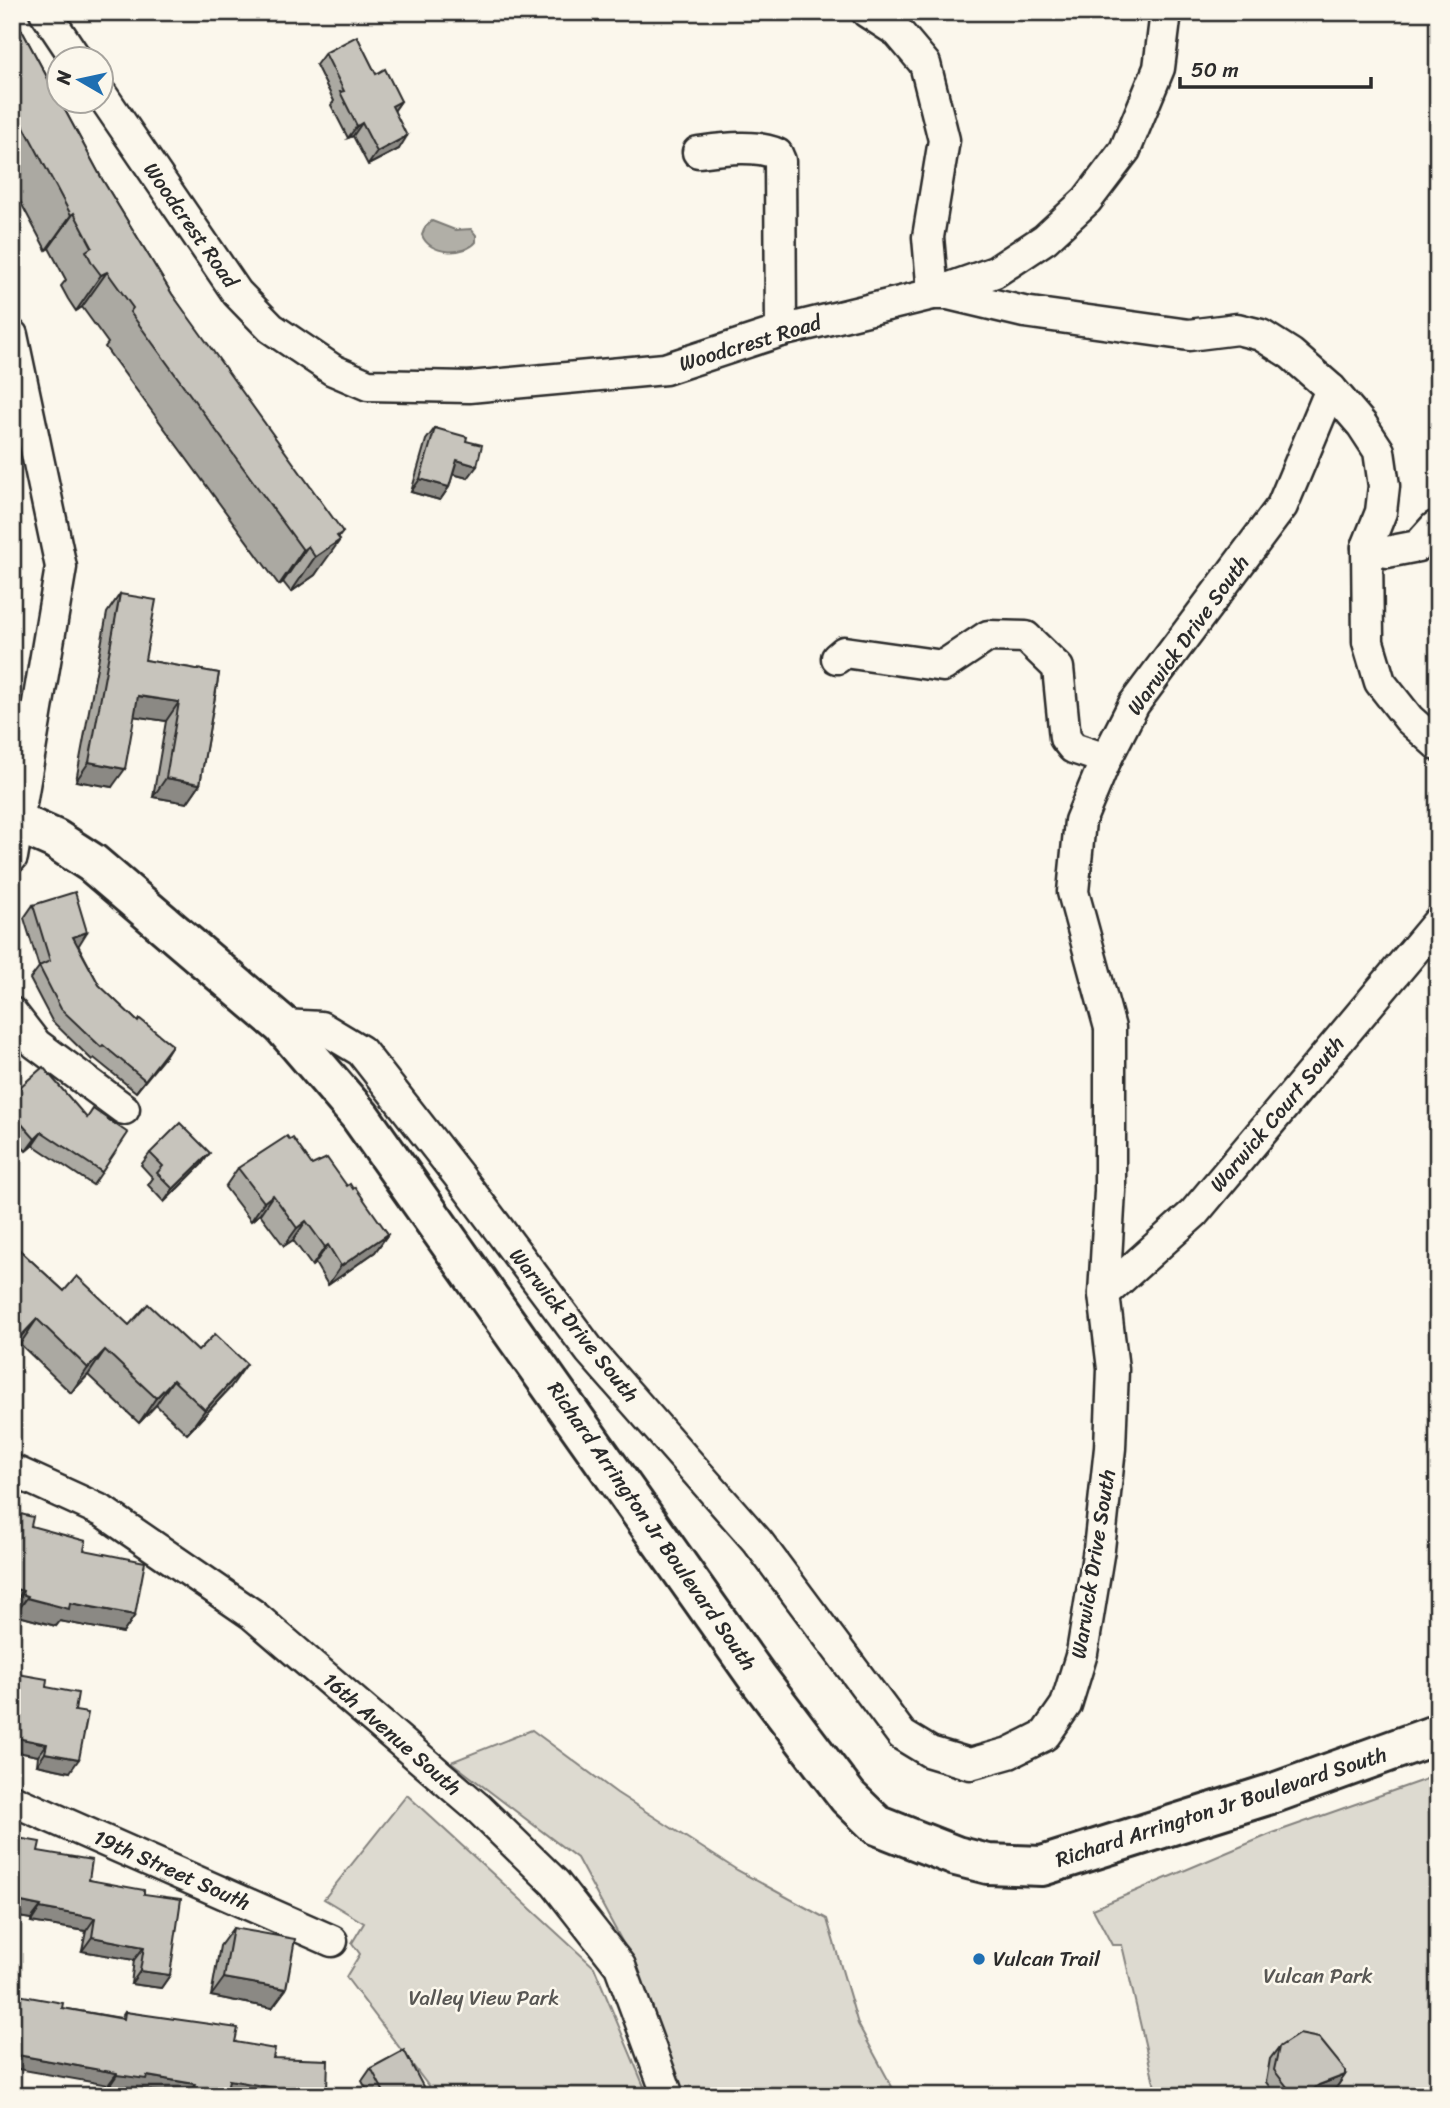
<svg xmlns="http://www.w3.org/2000/svg" width="1450" height="2108" font-family="Sriracha,sans-serif">
<style>
.green{fill:#dddad0;stroke:#84827e;stroke-width:2}
.water{fill:#b1afa7;stroke:#7b7a75;stroke-width:2}
.lines{fill:none;stroke-linecap:round;stroke-linejoin:round}
.street-casing{stroke:#2b2b2b;stroke-width:35}
.secondary-casing{stroke:#2b2b2b;stroke-width:44}
.street{stroke:#fbf7ec;stroke-width:30}
.secondary{stroke:#fbf7ec;stroke-width:38}
.wall{fill:#aba9a2;stroke:#2b2b2b;stroke-width:2}
.shaded-wall{fill:#8b8984;stroke:#2b2b2b;stroke-width:2}
.building{fill:#c7c4bc;stroke:#2b2b2b;stroke-width:2}
.poi-dot{fill:#1f6fb2;stroke:#fbf7ec;stroke-width:2.5}
.labels{text-anchor:middle;stroke-width:5;stroke-linejoin:round;paint-order:stroke}
.street-label{font-size:21px;fill:#2b2b2b;stroke:#fbf7ec}
.poi-label{font-size:21px;fill:#2b2b2b;stroke:#fbf7ec;text-anchor:start}
.park-label{font-size:21px;fill:#585754;stroke:#fbf7ec}
</style>
<rect width="100%" height="100%" fill="#fbf7ec"/>
<filter id="ink" filterUnits="userSpaceOnUse"><feTurbulence type="fractalNoise" baseFrequency=".0143" numOctaves="2"/><feDisplacementMap in="SourceGraphic" scale="14" xChannelSelector="R" yChannelSelector="G"/><feConvolveMatrix kernelMatrix="1 2 1 2 8 2 1 2 1" color-interpolation-filters="sRGB"/></filter>
<g filter="url(#ink)">
<g class="green">
<path d="M532 1730 617 1793 737 1870 827 1919 858 2024 897 2096H685L638 1971 577 1858 451 1762Z"/>
<path d="M1438 1775V2096H1157L1122 1945H1112L1093 1909 1273 1833Z"/>
<path d="M407 1795 594 1967 648 2096H436L346 1977 360 1954 352 1943 364 1923 324 1899Z"/>
</g>
<path class="water" d="M432 221 455 230 471 229 476 235V242C464 256 429 255 422 235L425 227Z"/>
<g class="lines">
<g class="street-casing">
<g id="street">
<path d="M45 12 77 60"/>
<path d="M867 12 898 32 925 64 944 140 928 237 933 294 995 272 1045 239 1087 200 1125 150 1159 68 1166 12"/>
<path d="M102 95 237 293 271 328 333 370 368 385 469 387 665 369 781 331 933 294H948L1024 312 1189 335 1237 329 1261 335 1291 354 1331 389 1362 425 1379 451 1384 486 1381 512 1367 547 1368 642 1380 682 1409 719 1438 745"/>
<path d="M698 152C722 149 756 144 777 154L780 161 781 331"/>
<path d="M1367 547 1387 552 1418 546 1435 527"/>
<path d="M837 658 844 652 943 666 988 636 1026 637 1058 668 1065 738 1073 748 1106 759"/>
<path d="M12 857 61 567 12 335"/>
<path d="M12 1013 36 1044 124 1109"/>
<path d="M282 1025 321 1027 361 1051 458 1175 590 1351 758 1542 902 1735 930 1752 970 1764 1009 1753 1045 1735 1066 1705 1082 1653 1099 1549 1110 1448 1113 1369 1104 1294 1110 1191V1028L1073 892 1080 821 1106 759 1134 704 1282 506 1331 389"/>
<path d="M1104 1294 1194 1213 1438 922"/>
<path d="M12 1470 102 1511 252 1614 479 1809 555 1883 620 1966 668 2096"/>
<path d="M12 1800 332 1941"/>
</g>
</g>
<g class="secondary-casing">
<path id="secondary" d="M12 820 55 839 92 863 282 1025 360 1116 757 1677 848 1797 877 1825 956 1856 988 1864 1042 1866 1274 1793 1438 1734"/>
</g>
<use href="#street" class="street"/>
<use href="#secondary" class="secondary"/>
</g>
<g class="wall">
<path d="M12 12 102 179 172 294 338 538 315 575 291 592 283 582 279 585 105 347 108 343 82 307 76 311 68 299 61 286 66 280 49 248 46 250 12 186Z"/>
<path d="M325 53 376 74 401 101 394 111 399 149 368 165 353 136 348 138 331 105 334 101 316 65Z"/>
<path d="M435 428 466 441 468 478 453 474 449 487 440 500 411 492 426 440Z"/>
<path d="M120 594 145 660 219 673 200 784 187 803 153 797 166 721 134 716 112 787 76 781 107 613Z"/>
<path d="M33 905 78 945 99 985 138 1022 172 1045 136 1092 94 1058 92 1060 52 1021 30 979 39 967 24 918Z"/>
<path d="M12 1094 102 1172 93 1185 33 1145 26 1151 12 1136Z"/>
<path d="M150 1153 201 1165 164 1202 148 1185 153 1178 141 1165Z"/>
<path d="M312 1165 353 1189 388 1234 375 1252 328 1285 315 1263 312 1266 293 1240 284 1246 260 1214 251 1221 225 1187 238 1168Z"/>
<path d="M12 1243 64 1291 129 1325 230 1388 187 1434 156 1405 139 1423 88 1375 71 1393 20 1344 12 1352Z"/>
<path d="M12 1512 31 1526 84 1550 135 1615 123 1633 60 1621 56 1626 15 1615V1614L12 1613Z"/>
<path d="M12 1673 46 1687 75 1711 70 1772 37 1765 38 1756 12 1751Z"/>
<path d="M12 1837 89 1880 144 1894 170 1975 161 1988 131 1984 134 1960 82 1951 86 1931 31 1922V1919L12 1916Z"/>
<path d="M233 1928 286 1989 272 2008 211 1996 220 1946Z"/>
<path d="M62 2008 121 2018 125 2012 235 2042 273 2058 327 2090 323 2096H237L226 2094 225 2096H182L140 2089 137 2092 108 2088V2085Z"/>
<path d="M1279 2047 1345 2075 1336 2088 1315 2096H1276L1266 2082 1270 2059Z"/>
<path d="M371 2068 428 2096H370L362 2081Z"/>
</g>
<g class="shaded-wall">
<path d="M401 101 392 114V106Z"/>
<path d="M362 123 353 136 348 138 357 126Z"/>
<path d="M407 136 399 149 368 165 377 152Z"/>
<path d="M74 213 49 248 46 250 71 215Z"/>
<path d="M107 272 82 307 76 311 101 275Z"/>
<path d="M457 460 477 466 468 478 448 473Z"/>
<path d="M420 479 449 487 440 500 411 492Z"/>
<path d="M343 532 333 545 340 540 315 575 291 592 315 557 337 536Z"/>
<path d="M308 546 283 582 279 585 303 550Z"/>
<path d="M138 696 179 702 166 721 125 715Z"/>
<path d="M89 762 125 769 112 787 76 781Z"/>
<path d="M166 778 200 784 187 803 153 797Z"/>
<path d="M87 932 79 945 65 949 73 937Z"/>
<path d="M172 1045 164 1058 136 1092 145 1080Z"/>
<path d="M42 1132 33 1145 26 1151 35 1139Z"/>
<path d="M210 1153 201 1165 164 1202 173 1189Z"/>
<path d="M273 1195 260 1214 251 1221 264 1202Z"/>
<path d="M306 1221 293 1240 284 1246 297 1228Z"/>
<path d="M388 1234 375 1252 328 1285 341 1266Z"/>
<path d="M328 1245 315 1263 312 1266 325 1247Z"/>
<path d="M37 1319 20 1344 12 1352V1348L20 1337Z"/>
<path d="M105 1350 88 1375 71 1393 88 1368Z"/>
<path d="M247 1364 230 1388 187 1434 205 1410Z"/>
<path d="M173 1380 156 1405 139 1423 156 1398Z"/>
<path d="M12 1588 23 1591 12 1606Z"/>
<path d="M22 1594 28 1596 15 1614 12 1613V1608Z"/>
<path d="M27 1598 70 1603 135 1615 123 1633 60 1621 56 1626 15 1615Z"/>
<path d="M12 1737 47 1744 38 1756 12 1751Z"/>
<path d="M45 1753 79 1759 70 1772 37 1765Z"/>
<path d="M12 1900 41 1906 31 1919 12 1916Z"/>
<path d="M40 1908 95 1918 86 1931 31 1922Z"/>
<path d="M92 1937 144 1947 134 1960 82 1951Z"/>
<path d="M140 1971 170 1975 161 1988 131 1984Z"/>
<path d="M224 1978 286 1989 272 2008 211 1996Z"/>
<path d="M12 2054 117 2073 108 2085 12 2068Z"/>
<path d="M117 2075 147 2076 195 2084 187 2096 140 2089 137 2092 108 2088Z"/>
<path d="M1345 2075 1336 2088 1315 2096H1283L1288 2088 1319 2085Z"/>
<path d="M229 2080 327 2090 323 2096H237L220 2093Z"/>
<path d="M194 2088 226 2094 225 2096H189Z"/>
</g>
<g class="building">
<path d="M12 12 102 179 172 294 343 532 337 536 340 540 315 557 308 546 303 550 130 312 133 308 107 272 101 275 92 263 86 251 92 247 74 213 71 215 12 104Z"/>
<path d="M357 36 376 74 385 69 401 101 392 106 407 136 377 152 362 123 357 126 340 92 344 91 325 53Z"/>
<path d="M435 428 467 437 466 441 482 445 477 466 457 460 449 487 420 479Z"/>
<path d="M120 594 156 600 145 660 219 673 200 784 166 778 179 702 138 696 125 769 89 762Z"/>
<path d="M12 661 18 662 12 693Z"/>
<path d="M75 892 87 932 73 937 99 985 138 1022 140 1019 172 1045 145 1080 103 1045 101 1047 61 1009 39 966 50 961 33 905Z"/>
<path d="M43 1067 87 1118 93 1109 128 1133 102 1172 42 1132 35 1139 12 1113V1094Z"/>
<path d="M180 1123 210 1153 173 1189 157 1173 163 1166 150 1153Z"/>
<path d="M287 1136 290 1140 293 1138 312 1165 327 1158 347 1186 350 1184 353 1189 355 1187 388 1234 341 1266 328 1245 325 1247 306 1221 297 1228 273 1195 264 1202 238 1168Z"/>
<path d="M12 1243 64 1291 77 1276 129 1325 148 1304 198 1351 215 1334 247 1364 205 1410 173 1380 156 1398 105 1350 88 1368 37 1319 20 1337 12 1329Z"/>
<path d="M12 1512 33 1517 31 1526 86 1541 84 1550 145 1562 135 1615 70 1603 69 1609 27 1598 28 1596 22 1594 23 1591 12 1588Z"/>
<path d="M12 1673 47 1679 46 1687 78 1693 75 1711 88 1713 79 1759 45 1753 47 1744 12 1737Z"/>
<path d="M12 1837 40 1842 38 1851 92 1860 89 1880 144 1890V1894L181 1899 170 1975 140 1971 144 1947 92 1937 95 1918 40 1908 41 1906 12 1900Z"/>
<path d="M233 1928 295 1939 286 1989 224 1978Z"/>
<path d="M12 1994 63 2003 62 2008 124 2019 125 2012 238 2028 235 2042 275 2049 273 2058 328 2060 327 2090 274 2088 229 2080 226 2094 194 2088 195 2084 147 2076 146 2079 117 2075V2073L12 2054Z"/>
<path d="M1299 2034 1319 2038 1345 2070V2075L1319 2085 1311 2091 1288 2088 1274 2070 1279 2047Z"/>
<path d="M404 2050 428 2096H386L371 2068Z"/>
</g>
</g>
<circle class="poi-dot" cx="979" cy="1959" r="7"/>
<g class="labels">
<g class="street-label">
<text transform="translate(191 225) rotate(55)" y="7">Woodcrest Road</text>
<text transform="translate(750 343) rotate(-17)" y="7">Woodcrest Road</text>
<text transform="translate(1188 635) rotate(-54)" y="7">Warwick Drive South</text>
<text transform="translate(1277 1114) rotate(-50)" y="7">Warwick Court South</text>
<text transform="translate(574 1325) rotate(51)" y="7">Warwick Drive South</text>
<text transform="translate(652 1526) rotate(55)" y="7">Richard Arrington Jr Boulevard South</text>
<text transform="translate(1093 1564) rotate(-81)" y="7">Warwick Drive South</text>
<text transform="translate(392 1734) rotate(41)" y="7">16th Avenue South</text>
<text transform="translate(1221 1807) rotate(-18)" y="7">Richard Arrington Jr Boulevard South</text>
<text transform="translate(172 1870) rotate(24)" y="7">19th Street South</text>
</g>
<g class="poi-label">
<text x="993" y="1966">Vulcan Trail</text>
</g>
<g class="park-label">
<text x="1318" y="1983">Vulcan Park</text>
<text x="484" y="2005">Valley View Park</text>
</g>
</g>
<rect width="1450" height="2108" fill="none" stroke="#fbf7ec" stroke-width="42"/>
<rect x="21" y="21" width="1408" height="2066" fill="none" stroke="#2b2b2b" stroke-width="2.5" filter="url(#ink)"/>
<g transform="translate(80 80) rotate(279)"><circle r="33" fill="#fbf7ec" stroke="#a8a59f" stroke-width="2"/>
<path d="M0-5L12 26L0 18L-12 26Z" fill="#1f6fb2"/>
<text y="-10" font-size="19" font-weight="bold" text-anchor="middle" fill="#2b2b2b">N</text>
</g>
<path d="M1180 77v10h191v-10" fill="none" stroke="#2b2b2b" stroke-width="3.5"/>
<text x="1191" y="77" font-size="21" fill="#2b2b2b" stroke="#fbf7ec" stroke-width="5" paint-order="stroke">50 m</text>
</svg>
